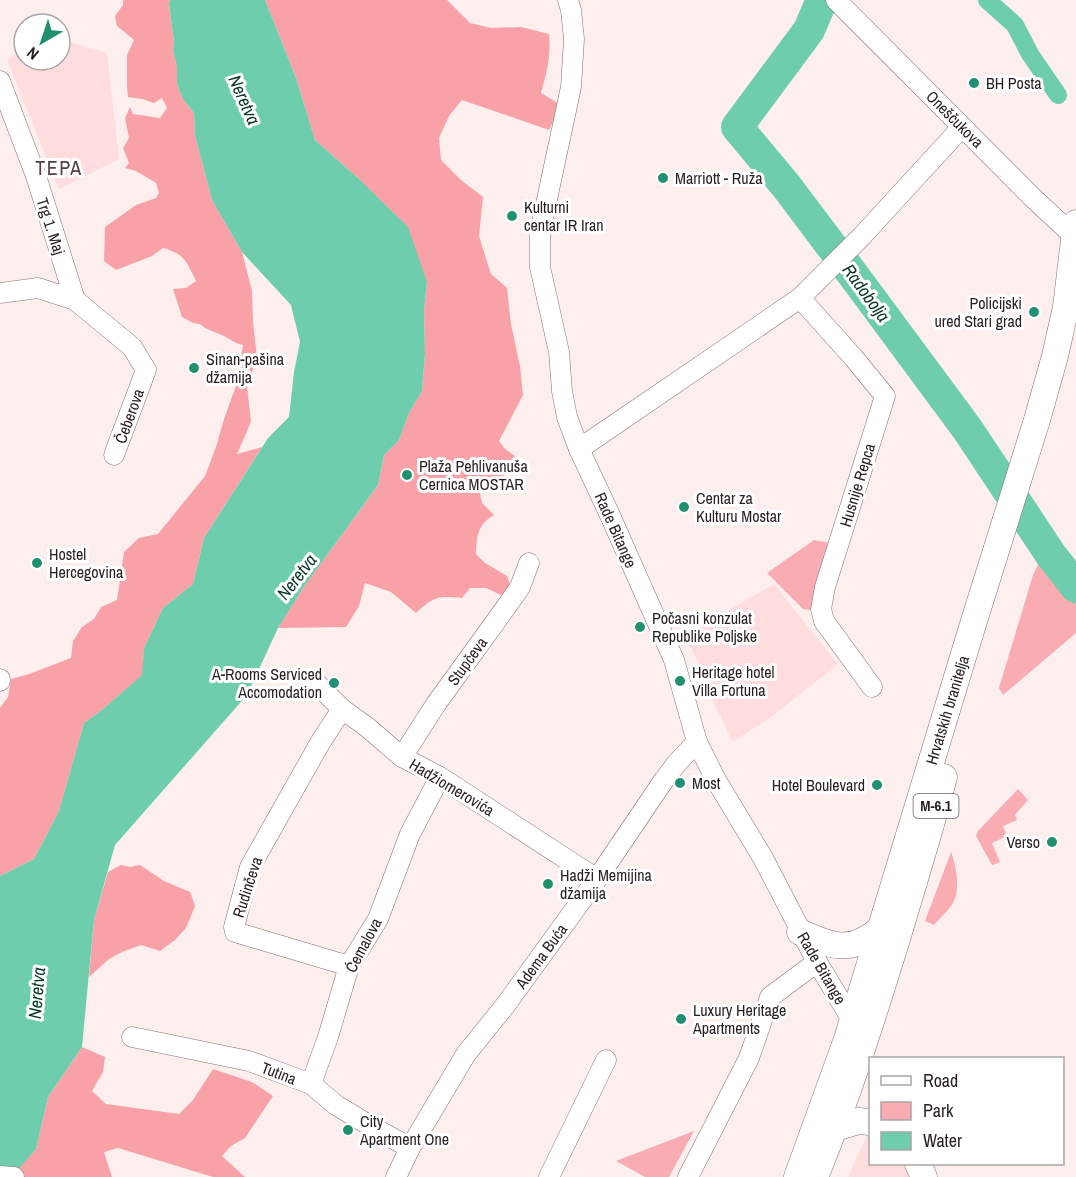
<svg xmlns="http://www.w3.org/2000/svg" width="1076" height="1177" font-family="'Archivo Narrow',sans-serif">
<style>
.built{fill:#ffdcde}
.green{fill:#f9acb1}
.forest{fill:#f8a2a8}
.water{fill:#6ecdad}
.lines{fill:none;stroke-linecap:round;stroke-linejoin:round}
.canal{stroke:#6ecdad;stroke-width:18}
.river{stroke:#6ecdad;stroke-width:32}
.minor-casing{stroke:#856f70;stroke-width:21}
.major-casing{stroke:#856f70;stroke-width:27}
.minor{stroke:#fff;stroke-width:20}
.major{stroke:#fff;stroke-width:26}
.poi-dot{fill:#219071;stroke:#fff;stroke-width:2}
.labels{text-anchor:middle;stroke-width:6;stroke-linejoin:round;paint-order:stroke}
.shield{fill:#fff;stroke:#686262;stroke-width:1.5}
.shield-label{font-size:15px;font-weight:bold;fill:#271e1f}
.poi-label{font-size:16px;fill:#271e1f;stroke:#fff;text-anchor:start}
.street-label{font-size:16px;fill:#271e1f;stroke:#fff}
.water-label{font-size:18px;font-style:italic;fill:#093629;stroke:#fff}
.quarter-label{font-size:20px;letter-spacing:1.5px;fill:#564243;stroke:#fff}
</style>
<rect width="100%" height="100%" fill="#feefef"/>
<g class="built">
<path d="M60 39 107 53 119 159 59 189 7 60 24 48V60H60Z"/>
<path d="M774 584 838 664 770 718 732 742 721 717 708 692V680L685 638 702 626Z"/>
<path d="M869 1135H870V1164H908L913 1177H848L865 1140Z"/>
</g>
<g class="green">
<path d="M814 540 836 544 817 611 803 609 767 573Z"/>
<path d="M1042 556 1076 597V633L1003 695 999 688 1033 575Z"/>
<path d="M1018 789 1028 800 1015 815 1017 820 1003 826 1007 836 992 843 1000 862 992 865 976 836 978 831Z"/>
<path d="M951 852C956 865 961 889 953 903 948 911 940 918 934 925L925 921Z"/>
<path d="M694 1131 669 1177H645L616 1161Z"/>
</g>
<g class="forest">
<path d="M123 0H170L169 5 174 42 173 50 177 67V84L183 99 194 113 195 135 212 200 242 252 252 291 253 322 257 357 247 386 251 422 237 454 262 447 204 538 193 584 163 608 144 648 143 675 102 710 84 723 59 811 34 859 0 876V708L8 697 11 679 29 674 71 658 73 641 82 627 94 619 101 607 117 600 124 552 139 538 158 534 205 476 216 447 224 419 236 386 243 345 236 343 224 336 205 328 200 324 193 323 182 317 173 289 186 288 196 281C186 261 185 254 163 248L152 256 116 270 104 261 105 227 136 205 156 198 159 193 156 183 136 171 125 168 129 163 123 148 129 138 125 118 130 107 133 114 160 118 167 108 162 98 154 103 142 99 128 97 127 87V55L134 40 117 26 115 16 123 5Z"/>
<path d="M265 0H447L470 23 491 28 521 27 549 34C551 57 547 71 541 93L561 105 549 130 462 100 449 116 439 138 441 160 461 180 483 197 479 236 491 274 507 288 511 324 520 366 523 395 499 441 504 448 515 456 509 473 479 489 482 503 494 515C477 525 477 536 476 554L485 563 507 576 511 587 501 595 486 588H470L462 598C437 596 435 596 416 613L391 592 365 583 359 606 346 627 278 628 303 588 378 485 384 455 399 440 409 413 422 391 425 354 424 310 427 282 359 179 315 140 296 78Z"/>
<path d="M121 865 130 867 140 865 164 881 190 892 195 906 186 928 175 940 160 951 141 945 122 952 109 959 89 977 94 920 108 872Z"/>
<path d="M82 1047 105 1057 103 1072 92 1091 106 1104 179 1114 193 1100 213 1069 252 1082 273 1096 245 1138 231 1146 222 1156 245 1177H213L118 1148 104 1152 112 1177H14L13 1174 36 1149 48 1097Z"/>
</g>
<path class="water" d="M170 0H265L296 78 315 140 359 179 408 227 427 282 424 310 425 354 422 391 409 413 399 440 384 455 378 485 303 588 278 628 247 695 115 845 94 920 82 1047 48 1097 36 1149 14 1174 0 1177V876L34 859 59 811 84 723 102 710 142 675 144 648 163 608 193 584 204 538 268 438 289 417 294 372 300 342 291 305 242 252 212 200 195 135 194 113 183 99 177 84V67L173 50 174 42 169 4Z"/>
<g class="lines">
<path class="canal" d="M987 0 1015 25 1030 54 1058 95"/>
<path class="river" d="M821 2 809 30 737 127 787 187 860 284 968 430 1051 555 1076 587"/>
<g class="minor-casing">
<g id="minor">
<path d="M568 0 571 10 574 39 571 87 540 232V267L559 352 562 391 567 417 579 449 609 513 674 660 697 742 716 780 763 858 817 962 852 1020"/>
<path d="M836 0 1032 197 1076 238"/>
<path d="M0 81 36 176 75 300 38 288 0 293"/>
<path d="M800 298 853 357 885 396 825 587 821 609 824 621 872 687"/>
<path d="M75 300 132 347 146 370 114 455"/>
<path d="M579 449 800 298 862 236 962 127"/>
<path d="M0 679V681"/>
<path d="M316 683 342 709 367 727 402 757 440 777 597 879"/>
<path d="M342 709 320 743 250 867 234 927 235 932 349 966"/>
<path d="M402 757 436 704 509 603 520 587 529 563"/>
<path d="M132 1037 249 1061 311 1084 336 1105 369 1125 410 1148"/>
<path d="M311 1084 328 1037 349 966 378 919 410 834 440 777"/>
<path d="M0 1176 14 1177"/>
<path d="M396 1177 410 1148 466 1054 504 1007 597 879 664 780 676 764 697 742"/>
<path d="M549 1177 606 1060"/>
<path d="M688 1177 749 1058 770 997 817 962"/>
</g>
</g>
<g class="major-casing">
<g id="major">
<path d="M800 932C832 947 851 954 880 929"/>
<path d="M835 1128 858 1121 870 1122"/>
<path d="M918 1164 924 1177"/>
<path d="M797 1177 847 1039 974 621 1037 420 1055 356 1066 307 1076 223"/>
<path d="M815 1177C847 1099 872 1020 897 939 913 885 930 831 944 777"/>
</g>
</g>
<use href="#minor" class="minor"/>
<use href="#major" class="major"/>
</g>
<g class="poi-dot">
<circle cx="974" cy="83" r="6"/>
<circle cx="663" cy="178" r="6"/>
<circle cx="512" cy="216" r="6"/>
<circle cx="1034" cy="312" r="6"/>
<circle cx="194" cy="368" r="6"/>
<circle cx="407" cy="475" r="6"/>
<circle cx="684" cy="507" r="6"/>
<circle cx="37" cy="563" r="6"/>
<circle cx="640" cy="627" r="6"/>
<circle cx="680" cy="681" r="6"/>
<circle cx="334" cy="683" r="6"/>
<circle cx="680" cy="783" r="6"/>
<circle cx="877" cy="785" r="6"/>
<circle cx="1052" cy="842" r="6"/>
<circle cx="548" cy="884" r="6"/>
<circle cx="681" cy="1019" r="6"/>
<circle cx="348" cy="1130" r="6"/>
</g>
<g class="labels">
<rect class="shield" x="913.5" y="794" width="45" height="24" rx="4.5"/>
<g class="shield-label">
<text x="936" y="811">M-6.1</text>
</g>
<g class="poi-label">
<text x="986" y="89">BH Posta</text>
<text x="675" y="184">Marriott - Ruža</text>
<text x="524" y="213">Kulturni<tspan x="524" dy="18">centar IR Iran</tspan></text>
<text x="1022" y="309" text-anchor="end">Policijski<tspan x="1022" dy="18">ured Stari grad</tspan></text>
<text x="206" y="365">Sinan-pašina<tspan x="206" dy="18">džamija</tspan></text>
<text x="419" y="472">Plaža Pehlivanuša<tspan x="419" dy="18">Cernica MOSTAR</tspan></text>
<text x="696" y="504">Centar za<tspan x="696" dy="18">Kulturu Mostar</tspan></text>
<text x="49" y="560">Hostel<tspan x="49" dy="18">Hercegovina</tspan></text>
<text x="652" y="624">Počasni konzulat<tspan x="652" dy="18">Republike Poljske</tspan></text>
<text x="692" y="678">Heritage hotel<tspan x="692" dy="18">Villa Fortuna</tspan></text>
<text x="322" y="680" text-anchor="end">A-Rooms Serviced<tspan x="322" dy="18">Accomodation</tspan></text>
<text x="692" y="789">Most</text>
<text x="865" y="791" text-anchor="end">Hotel Boulevard</text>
<text x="1040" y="848" text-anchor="end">Verso</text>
<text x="560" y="881">Hadži Memijina<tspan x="560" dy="18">džamija</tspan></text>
<text x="693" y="1016">Luxury Heritage<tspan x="693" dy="18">Apartments</tspan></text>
<text x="360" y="1127">City<tspan x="360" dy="18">Apartment One</tspan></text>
</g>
<g class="street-label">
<text transform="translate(955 119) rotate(45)" y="6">Oneščukova</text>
<text transform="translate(51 226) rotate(72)" y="6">Trg 1. Maj</text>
<text transform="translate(129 416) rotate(-70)" y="6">Čeberova</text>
<text transform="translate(857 485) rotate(-73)" y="6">Husnije Repca</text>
<text transform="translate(616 530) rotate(66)" y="6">Rade Bitange</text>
<text transform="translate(467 661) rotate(-54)" y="6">Stupčeva</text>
<text transform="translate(947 710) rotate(-73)" y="6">Hrvatskih branitelja</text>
<text transform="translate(452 787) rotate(31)" y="6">Hadžiomerovića</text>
<text transform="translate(247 887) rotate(-72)" y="6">Rudinčeva</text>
<text transform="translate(363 945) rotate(-62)" y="6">Ćemalova</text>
<text transform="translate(541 956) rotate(-54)" y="6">Adema Buća</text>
<text transform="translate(822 968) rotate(60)" y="6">Rade Bitange</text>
<text transform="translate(279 1073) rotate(21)" y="6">Tutina</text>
</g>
<g class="water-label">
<text transform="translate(244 100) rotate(66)" y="6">Neretva</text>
<text transform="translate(866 293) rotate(54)" y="6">Radobolja</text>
<text transform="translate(297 577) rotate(-52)" y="6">Neretva</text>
<text transform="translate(37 993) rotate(-85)" y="6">Neretva</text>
</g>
<g class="quarter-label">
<text x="59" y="175">TEPA</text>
</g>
</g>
<rect x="869" y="1057" width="195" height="108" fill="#ffffff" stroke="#a9a5a5" stroke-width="1.5"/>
<rect x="881" y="1076" width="30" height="9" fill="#ffffff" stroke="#a9a5a5" stroke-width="1.5"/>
<text x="923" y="1087" font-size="18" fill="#271e1f">Road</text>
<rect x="881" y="1102" width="30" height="18" fill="#f9acb1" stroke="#a9a5a5" stroke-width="1.5"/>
<text x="923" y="1117" font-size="18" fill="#271e1f">Park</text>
<rect x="881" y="1132" width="30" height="18" fill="#6ecdad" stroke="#a9a5a5" stroke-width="1.5"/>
<text x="923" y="1147" font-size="18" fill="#271e1f">Water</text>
<g transform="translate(42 42) rotate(219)"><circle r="28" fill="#ffffff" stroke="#a9a5a5" stroke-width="1.5"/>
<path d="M0-4.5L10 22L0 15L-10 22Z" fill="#219071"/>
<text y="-9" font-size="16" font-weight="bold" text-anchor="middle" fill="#271e1f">N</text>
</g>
</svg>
